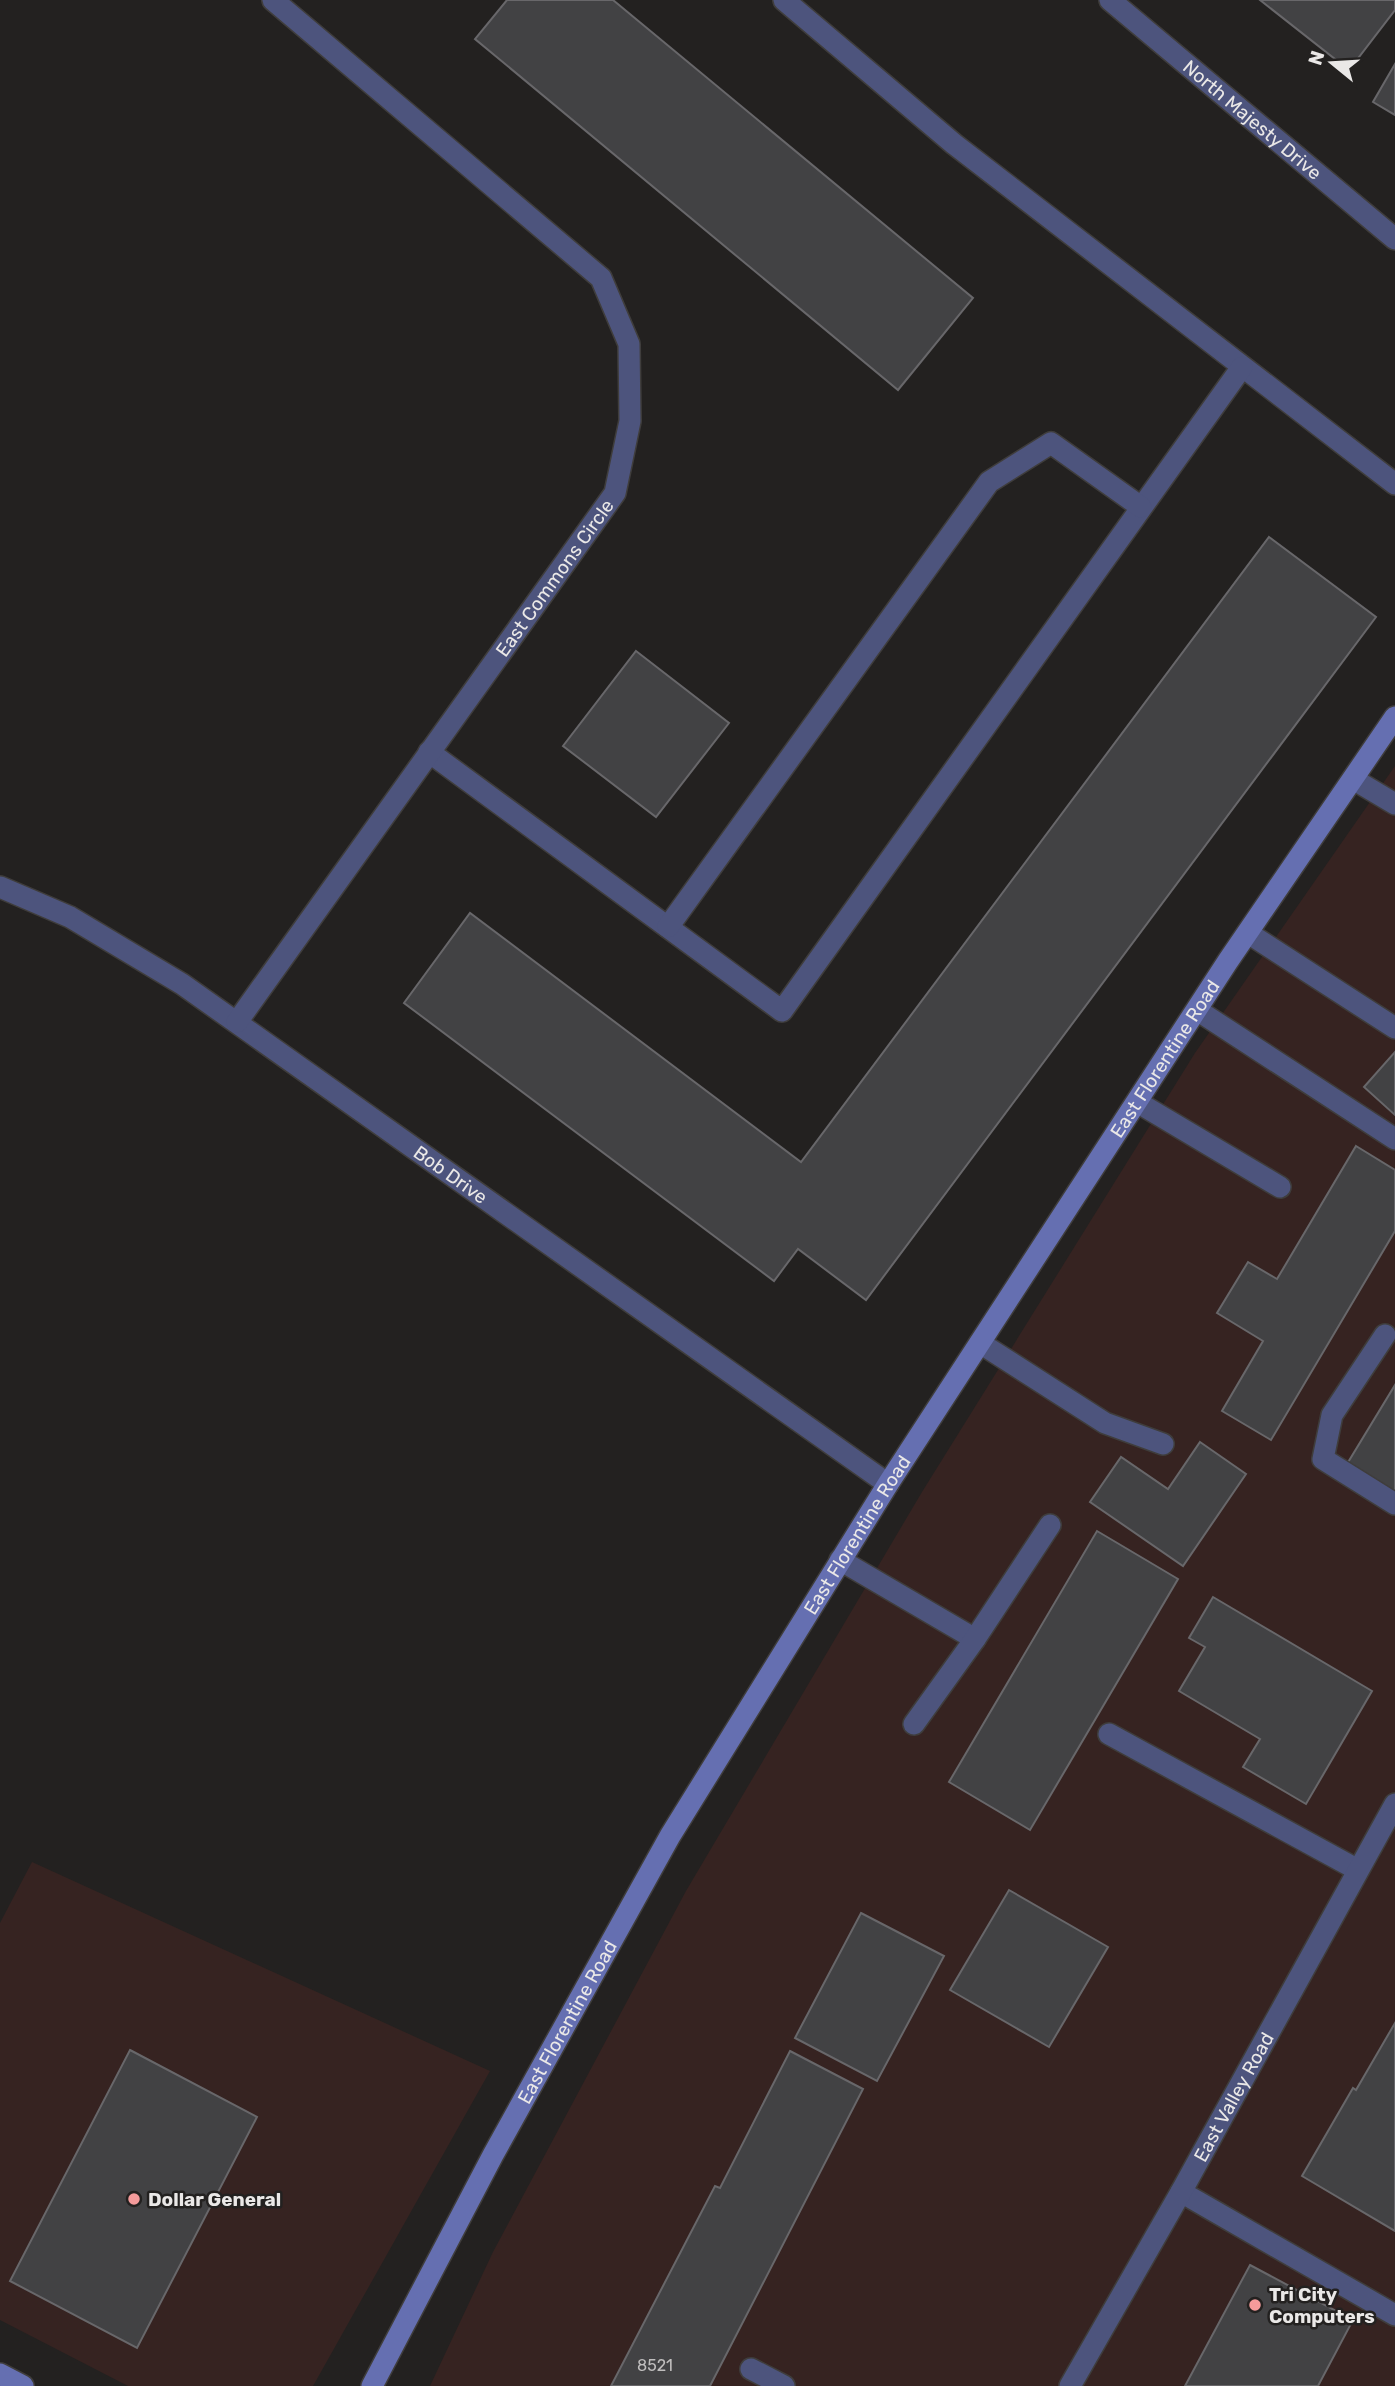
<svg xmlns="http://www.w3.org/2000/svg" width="1395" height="2386" font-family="Rubik,sans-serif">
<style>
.commercial{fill:#362321}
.building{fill:#424244;stroke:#68676a;stroke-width:2}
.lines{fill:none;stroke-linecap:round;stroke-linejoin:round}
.lane-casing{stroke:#3f3d3c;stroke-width:24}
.street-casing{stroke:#3f3d3c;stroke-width:24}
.secondary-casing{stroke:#3f3d3c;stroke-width:24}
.lane{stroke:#4d547d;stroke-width:21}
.street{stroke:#4d547d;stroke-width:21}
.secondary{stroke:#656fb1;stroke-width:21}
.poi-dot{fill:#f59b9b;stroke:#232120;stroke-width:2.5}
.labels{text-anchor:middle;stroke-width:5;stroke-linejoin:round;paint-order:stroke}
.number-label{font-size:16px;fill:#c0bebe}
.street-label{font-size:19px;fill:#eae8e7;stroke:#232120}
.poi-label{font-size:19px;font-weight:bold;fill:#eae8e7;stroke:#232120;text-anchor:start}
</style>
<rect width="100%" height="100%" fill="#232120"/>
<g class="commercial">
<path d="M1395 766V2386H430L493 2252 686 1891 922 1492 1195 1053Z"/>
<path d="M32 1862 490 2071 313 2386H128L0 2320V1923Z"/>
</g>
<g class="building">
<path d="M507 0H613L973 298 898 390 475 39Z"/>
<path d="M1260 0H1395V10L1349 70Z"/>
<path d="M1395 64V115L1373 102Z"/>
<path d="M1269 537 1376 617 866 1300 798 1249 774 1281 404 1003 470 913 801 1162Z"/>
<path d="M636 651 729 723 656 817 563 746Z"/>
<path d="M1395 1052V1115L1364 1087Z"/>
<path d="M1356 1146 1395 1170V1231L1271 1440 1222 1411 1263 1341 1217 1313 1248 1262 1277 1279Z"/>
<path d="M1395 1385V1494L1347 1464Z"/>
<path d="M1200 1442 1246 1474 1183 1566 1090 1502 1121 1457 1168 1489Z"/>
<path d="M1097 1531 1178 1579 1030 1830 949 1782Z"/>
<path d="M1213 1597 1372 1691 1306 1804 1243 1767 1260 1739 1179 1691 1205 1647 1189 1638Z"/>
<path d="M1009 1890 1108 1947 1049 2047 950 1990Z"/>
<path d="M861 1913 944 1956 877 2081 795 2038Z"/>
<path d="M1395 2023V2231L1302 2176 1353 2088 1356 2090Z"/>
<path d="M130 2050 257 2117 137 2348 10 2281Z"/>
<path d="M790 2051 863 2089 710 2386H611L715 2186 720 2188Z"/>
<path d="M1250 2265 1353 2320 1318 2386H1185Z"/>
</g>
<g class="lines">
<g class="lane-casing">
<g id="lane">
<path d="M784 0 954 144 1395 484"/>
<path d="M429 752 782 1011 1242 367"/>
<path d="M1353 779 1395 804"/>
<path d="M668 927 989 482 1051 443 1141 507"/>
<path d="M1248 933 1395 1028"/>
<path d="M1197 1010 1395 1139"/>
<path d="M1137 1102 1280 1187"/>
<path d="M1385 1335 1332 1415 1323 1459 1395 1504"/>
<path d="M980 1343 1105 1423 1163 1444"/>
<path d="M840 1560 975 1639"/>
<path d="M914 1724 975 1639 1050 1525"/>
<path d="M1109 1734 1358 1870"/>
<path d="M1181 2192 1395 2315"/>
<path d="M751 2369 784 2386"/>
</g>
</g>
<g class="street-casing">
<g id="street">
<path id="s1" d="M1110 0 1395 239"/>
<path id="s2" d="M0 887 70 917 182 984 888 1484"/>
<path id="s3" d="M237 1022 615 493 630 421 629 344 601 278 273 0"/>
<path id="s4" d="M1070 2386 1181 2192 1395 1804"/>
</g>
</g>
<g class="secondary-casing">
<g id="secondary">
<path d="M0 2374 23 2386"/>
<path id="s5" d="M372 2386 493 2155 670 1836 888 1484 1228 961 1395 717"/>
</g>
</g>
<use href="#lane" class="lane"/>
<use href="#street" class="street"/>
<use href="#secondary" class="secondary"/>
</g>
<g class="poi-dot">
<circle cx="134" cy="2199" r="7"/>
<circle cx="1255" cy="2305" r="7"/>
</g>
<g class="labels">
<g class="number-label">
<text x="655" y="2371">8521</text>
</g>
<g class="street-label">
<text dy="7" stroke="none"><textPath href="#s1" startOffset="186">North Majesty Drive</textPath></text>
<text dy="7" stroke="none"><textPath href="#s3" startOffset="546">East Commons Circle</textPath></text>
<text dy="7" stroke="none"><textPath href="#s5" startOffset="1547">East Florentine Road</textPath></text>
<text dy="7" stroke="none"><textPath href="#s2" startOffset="536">Bob Drive</textPath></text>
<text dy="7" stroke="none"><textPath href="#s5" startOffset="980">East Florentine Road</textPath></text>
<text dy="7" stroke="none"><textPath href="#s5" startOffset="413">East Florentine Road</textPath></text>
<text dy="7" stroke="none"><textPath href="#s4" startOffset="332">East Valley Road</textPath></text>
</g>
<g class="poi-label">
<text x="148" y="2206">Dollar General</text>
<text x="1269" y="2301">Tri City<tspan x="1269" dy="22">Computers</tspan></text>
</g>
</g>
<g transform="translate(1332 63) rotate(288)" stroke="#232120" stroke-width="5" paint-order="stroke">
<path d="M0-5L12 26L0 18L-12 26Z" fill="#eae8e7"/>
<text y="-10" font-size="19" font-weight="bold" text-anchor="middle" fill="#eae8e7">N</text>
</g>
</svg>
